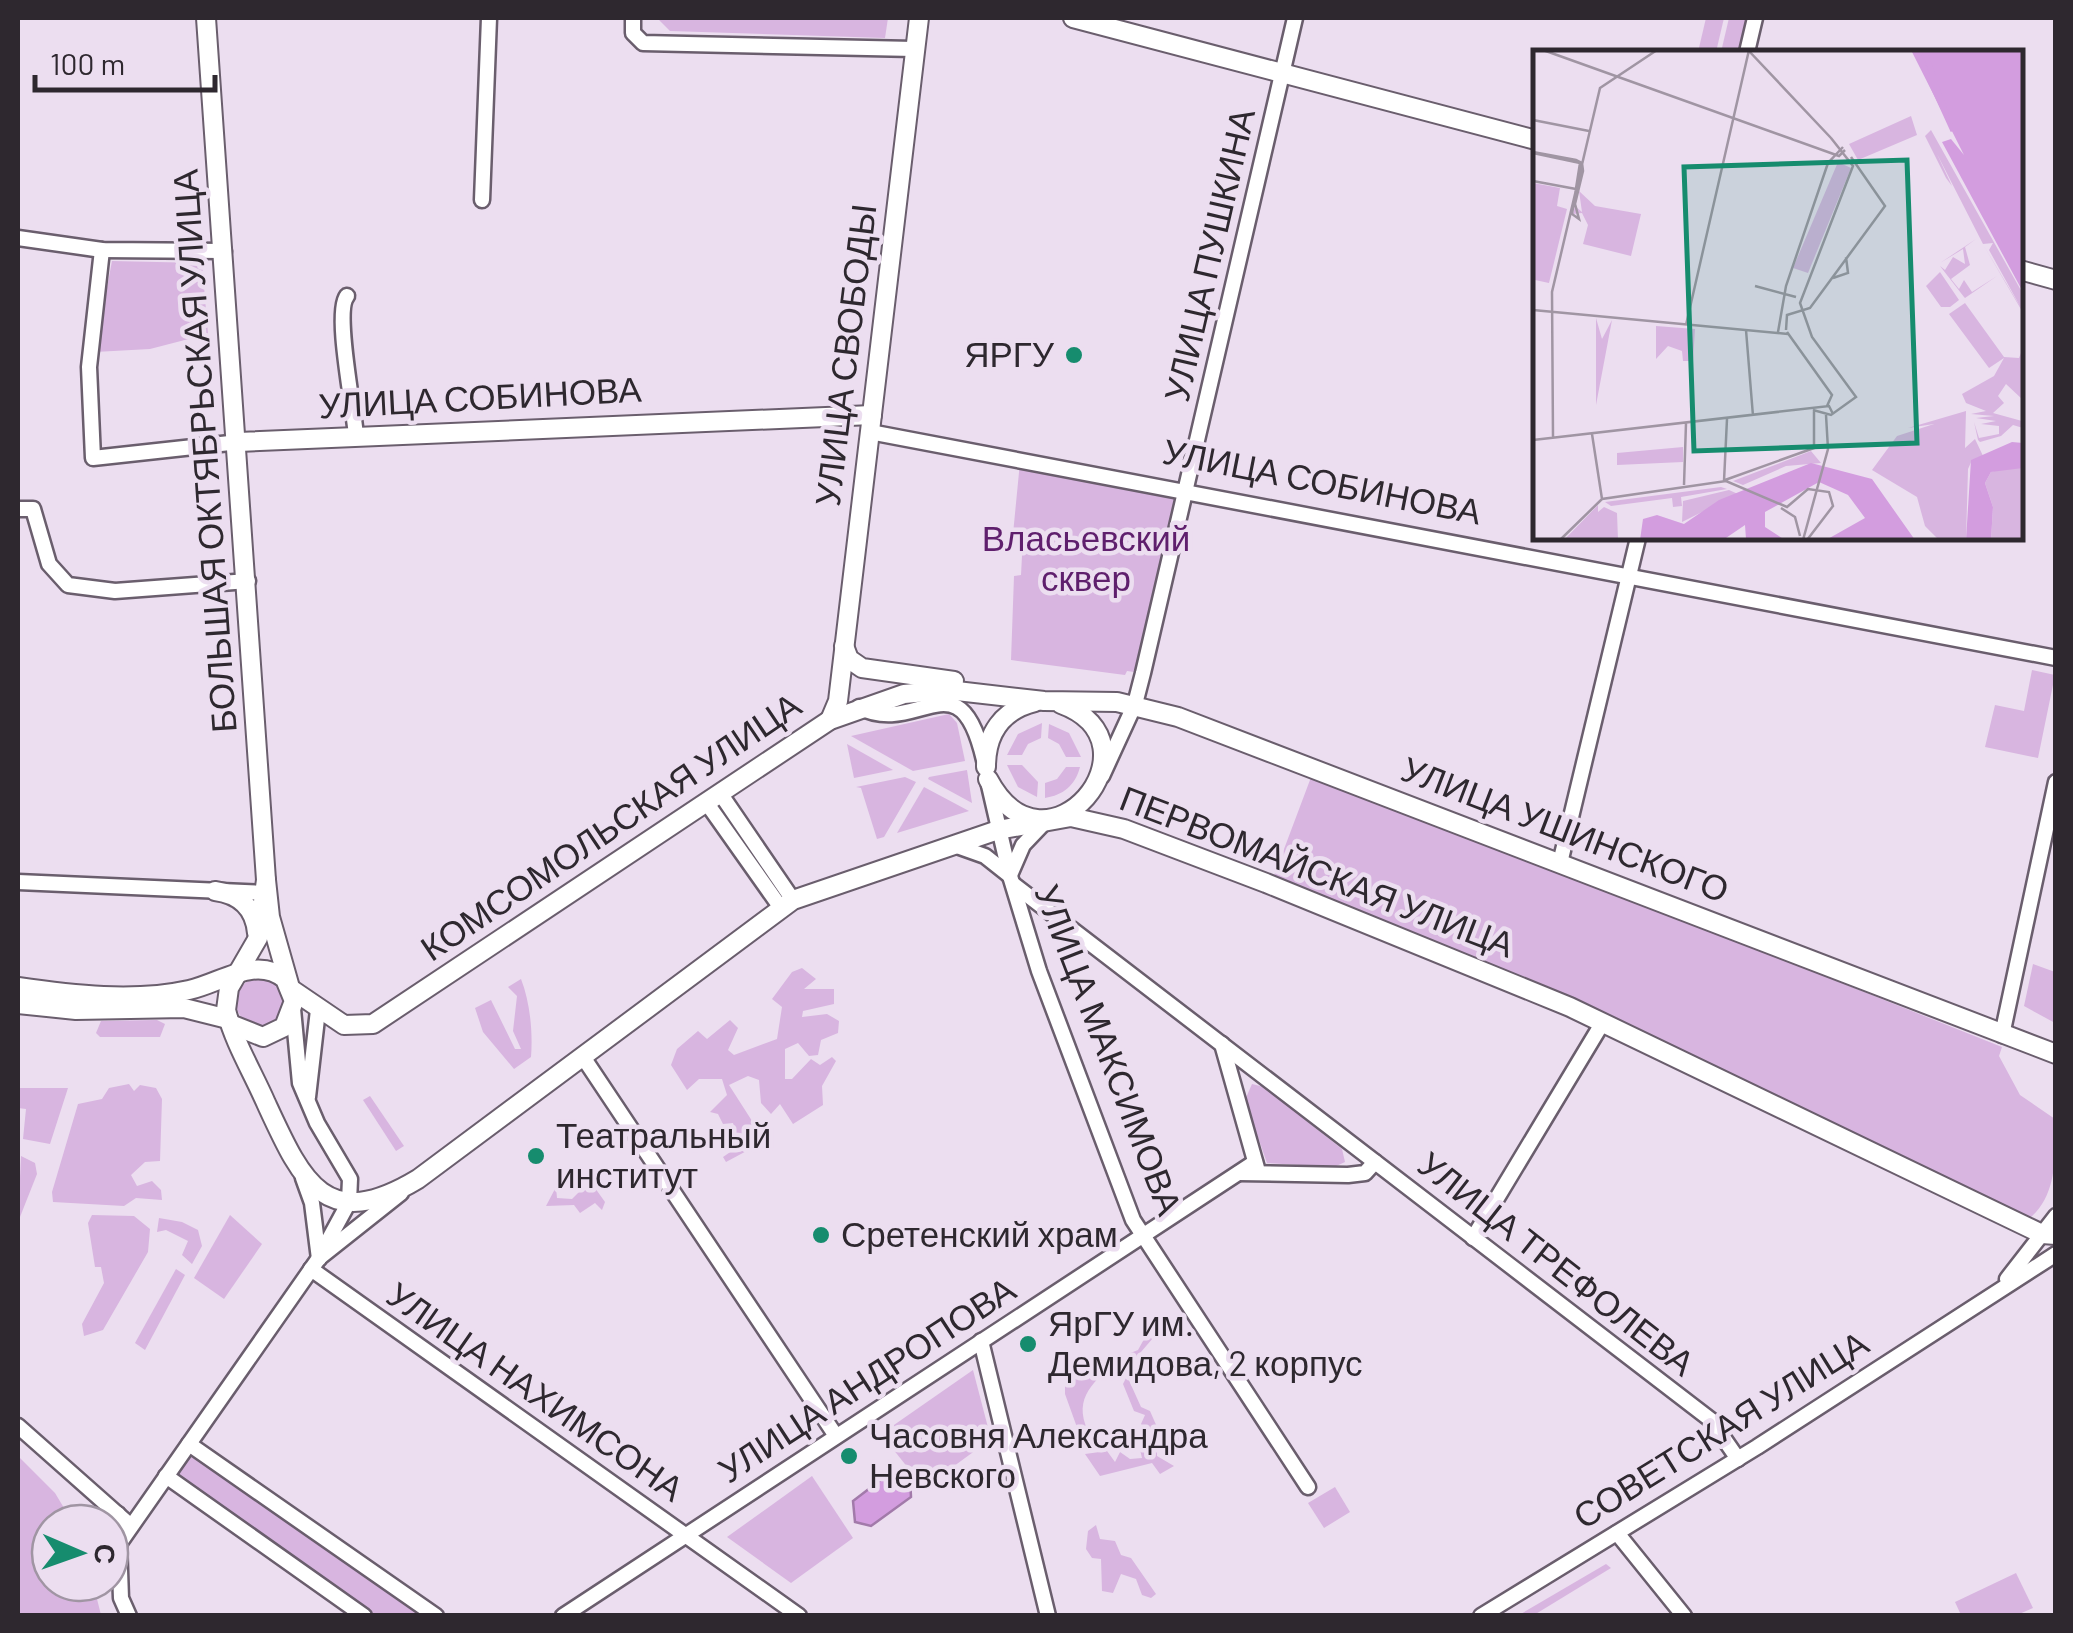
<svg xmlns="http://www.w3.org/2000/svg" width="2073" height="1633" font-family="Barlow,sans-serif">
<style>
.green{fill:#d8b5e0}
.water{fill:#d39ddf;stroke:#a27aaa;stroke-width:2.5}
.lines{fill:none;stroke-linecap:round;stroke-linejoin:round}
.minor-casing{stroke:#6a5e6d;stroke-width:19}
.major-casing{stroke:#6a5e6d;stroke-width:22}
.minor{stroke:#fff;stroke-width:14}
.major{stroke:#fff;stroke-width:18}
.poi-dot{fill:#168c6e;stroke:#ecdef0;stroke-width:4}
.labels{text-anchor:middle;stroke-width:9;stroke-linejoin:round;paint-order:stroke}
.street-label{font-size:35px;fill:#2e282f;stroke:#ecdef0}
.poi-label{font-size:35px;fill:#2e282f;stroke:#ecdef0;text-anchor:start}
.park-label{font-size:35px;fill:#5f1f6d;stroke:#ecdef0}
.inset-river{fill:none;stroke:#d39ddf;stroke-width:5}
.inset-road{fill:none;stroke:#a095a3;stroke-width:2.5}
.view{fill:#168c6e;fill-opacity:0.15;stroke:#168c6e;stroke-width:5}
.inset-edge{fill:none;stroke:#2e282f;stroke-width:5}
</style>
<rect width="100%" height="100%" fill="#ecdef0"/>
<g class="green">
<path d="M657 18H888L885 38 670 31Z"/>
<path d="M1706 18H1724L1716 52H1698Z"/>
<path d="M1729 18H1750L1742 52H1721Z"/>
<path d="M112 261 202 263 208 334 150 349 95 352Z"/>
<path d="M1020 462 1183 492 1141 673 1127 671 1125 675 1011 660 1014 576 1021 575 1023 536 1013 534Z"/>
<path d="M2032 670 2055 675 2038 758 1985 747 1995 705 2024 711Z"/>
<path d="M949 714 957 723 965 761 913 771 851 736Z"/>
<path d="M1042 723 1041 738 1028 744 1022 755H1007L1018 734Z"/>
<path d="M1049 724 1069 733 1081 757H1066L1059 744 1048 738Z"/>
<path d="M847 744 893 770 854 778Z"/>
<path d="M1007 765H1022L1038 782 1037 797 1018 787Z"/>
<path d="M1066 767H1080C1075 786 1063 795 1045 798V783L1057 779Z"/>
<path d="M967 770 972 803 928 779 929 777Z"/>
<path d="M1313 772 2002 1047 1999 1056 2020 1095 2055 1119C2055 1156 2059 1200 2023 1223L1272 881Z"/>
<path d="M905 777 916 782 884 837 877 839 861 788 856 787Z"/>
<path d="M924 787 969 811 897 833Z"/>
<path d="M2033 964 2055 972V1023L2024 1006Z"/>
<path d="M802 968 816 979 804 989H834V1004L803 1011 802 1017 827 1014 839 1021 838 1033 821 1040 818 1055 809 1056 798 1043 785 1049V1079H792L811 1059 820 1065 832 1057 836 1061 822 1086 823 1105 793 1124 780 1104 771 1114 761 1103 759 1080 748 1076 729 1085 754 1124 765 1127 772 1136 770 1147H754L726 1162 723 1157 739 1146 733 1123 723 1124 718 1114 710 1112 727 1095 722 1079H699L687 1090 671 1065 677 1049 698 1031 707 1039 730 1020 738 1028 728 1050 734 1055 777 1039 782 1007 772 999 792 972Z"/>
<circle cx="260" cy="1002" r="24"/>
<path d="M521 979C530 1002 533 1032 531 1057L514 1069 483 1032 475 1008 491 1000 515 1049H521L513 1031 517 996 508 987Z"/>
<path d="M157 1020 165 1024 160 1037H100L96 1033 101 1021Z"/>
<path d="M129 1084 134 1091 140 1085 156 1088 162 1099 160 1161 145 1162 131 1175 137 1186 152 1181 161 1190 162 1200 136 1198 124 1206 53 1202 52 1192 78 1104 102 1099 109 1088Z"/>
<path d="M1252 1084 1264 1087 1342 1149 1345 1162 1334 1167 1267 1163 1245 1100Z"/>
<path d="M18 1088H68L50 1144 23 1139 26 1109 18 1108Z"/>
<path d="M370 1096 404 1146 396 1151 363 1100Z"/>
<path d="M21 1156 35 1163 37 1174 18 1222Z"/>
<path d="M590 1181 605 1202 602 1210 595 1203 580 1213 574 1205 546 1206 556 1187 557 1198 572 1199Z"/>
<path d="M92 1215 134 1216 150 1229 148 1252 103 1330 84 1336 82 1324 104 1283 101 1267H95L88 1223Z"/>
<path d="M230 1215 262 1244 224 1299 194 1278Z"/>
<path d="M159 1218 182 1222 198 1230 202 1246 192 1264 182 1255 188 1241 166 1230 157 1232Z"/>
<path d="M176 1269 185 1275 145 1350 135 1343Z"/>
<path d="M1153 1323 1161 1337 1153 1338 1128 1367 1119 1359C1095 1381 1072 1397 1088 1431L1095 1432 1097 1438 1083 1444 1065 1394V1369L1084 1357 1095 1367 1138 1350Z"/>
<path d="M973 1370 991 1439 924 1488 881 1434Z"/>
<path d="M1127 1376 1141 1407 1150 1411 1157 1427 1180 1434 1181 1446C1163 1441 1152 1438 1141 1424L1145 1415 1134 1411 1123 1384Z"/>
<path d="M1139 1445H1157V1456L1174 1466 1160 1474 1152 1463 1100 1476 1085 1454 1107 1451 1115 1462 1120 1452 1130 1459 1142 1458Z"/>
<path d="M191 1454 430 1615H374L180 1479 177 1475Z"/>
<path d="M18 1456 55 1493 73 1523H50V1583H93L101 1615H18Z"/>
<path d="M812 1476 853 1538 791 1583 727 1537Z"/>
<path d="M1335 1487 1350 1512 1324 1528 1308 1503Z"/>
<path d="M1096 1525 1100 1539 1115 1541 1121 1555 1131 1558 1156 1594 1151 1598 1142 1595 1136 1579 1121 1574 1113 1593 1102 1591 1101 1559 1092 1558 1086 1549 1088 1531Z"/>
<path d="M1606 1564 1611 1568 1534 1615H1519Z"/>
<path d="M2016 1573 2033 1608 2017 1615H1961L1955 1602Z"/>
</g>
<path class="water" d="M891 1472 910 1478 911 1497 871 1526 855 1522 853 1501Z"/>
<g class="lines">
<g class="minor-casing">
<g id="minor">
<path d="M633 18V33L643 43 914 49"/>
<path d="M1747 52 1755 18"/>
<path d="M482 200 489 18"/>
<path d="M18 238 102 250 224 251"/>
<path d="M102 250 89 367 93 458 239 442"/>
<path d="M347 296C334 312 354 408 356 436"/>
<path d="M870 432 2056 658"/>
<path d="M18 509H33L49 564 68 585 115 591 248 581"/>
<path d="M859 707C918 738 959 653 984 760"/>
<path d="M1102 776 1135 704 1143 673 1295 18"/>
<path d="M988 781 1010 876 1039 971 1133 1220 1308 1487"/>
<path d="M720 793 793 900"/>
<path d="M706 802 781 908"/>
<path d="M954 845 985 856 1009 875"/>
<path d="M1560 863 1638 538"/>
<path d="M1010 875 1023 845 1044 823"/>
<path d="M18 882 265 893"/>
<path d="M1013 884 1711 1420 1738 1459"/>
<path d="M293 1009 300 1083 317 1123 350 1179 349 1202 324 1248"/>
<path d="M2002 1035 2056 782"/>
<path d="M1222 1044 1257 1168"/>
<path d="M583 1057 836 1436"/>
<path d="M308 1097 318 1010"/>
<path d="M1239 1173 1348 1175 1365 1173 1375 1162"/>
<path d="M303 1178 312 1203 319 1259"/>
<path d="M1473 1238 1603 1022"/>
<path d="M311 1269 799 1616"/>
<path d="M2007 1279 2056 1216"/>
<path d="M981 1341 1048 1616"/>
<path d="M18 1426 131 1526"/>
<path d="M189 1444 436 1616"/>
<path d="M166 1476 364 1616"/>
<path d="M118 1514 121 1598 129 1616"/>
<path d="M1617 1533 1684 1616"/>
<path d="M119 1544 319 1258 401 1193"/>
<path d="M563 1616 1255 1162"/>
<path d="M1481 1616 1757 1447 2056 1254"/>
</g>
</g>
<g class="major-casing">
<g id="major">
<path d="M206 18 266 880 270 917 289 984"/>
<path d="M1073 18 1536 140"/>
<path d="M2020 270 2056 280"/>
<path d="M239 442 872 415"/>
<path d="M844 646 849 659 862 668 954 681"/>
<path d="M830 720 838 701 919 18"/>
<path d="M986 767C986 734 1002 710 1035 702"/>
<path d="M988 779C1046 889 1167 743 1061 704"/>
<path d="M266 880 258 938 229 988 226 1010C234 1042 253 1073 266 1103 302 1181 325 1235 418 1179L793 900 998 830 1071 817 1124 829 1266 883 1570 1007 2042 1234 2056 1235"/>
<path d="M215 891C239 894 255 908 257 933"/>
<path d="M18 987C72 995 135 1002 189 990 221 983 256 955 285 979L294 1001 284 1027 263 1037 233 1025"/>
<path d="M291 989 344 1025 373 1024 830 720 904 694 948 690 1044 701 1117 702 1178 717 2056 1054"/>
<path d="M18 1004 76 1010 184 1008 228 1019"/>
</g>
</g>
<use href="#minor" class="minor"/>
<use href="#major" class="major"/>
</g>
<g class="poi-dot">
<circle cx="1074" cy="355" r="10"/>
<circle cx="536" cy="1156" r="10"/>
<circle cx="821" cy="1235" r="10"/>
<circle cx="1028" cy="1344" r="10"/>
<circle cx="849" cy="1456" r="10"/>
</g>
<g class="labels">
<g class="street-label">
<text transform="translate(1210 255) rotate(-77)" y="12">УЛИЦА ПУШКИНА</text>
<text transform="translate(846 355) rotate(-83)" y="12">УЛИЦА СВОБОДЫ</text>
<text transform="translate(480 398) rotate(-3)" y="12">УЛИЦА СОБИНОВА</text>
<text transform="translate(205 451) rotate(-94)" y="12">БОЛЬШАЯ ОКТЯБРЬСКАЯ УЛИЦА</text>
<text transform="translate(1322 482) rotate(11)" y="12">УЛИЦА СОБИНОВА</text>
<text transform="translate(611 827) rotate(-34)" y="12">КОМСОМОЛЬСКАЯ УЛИЦА</text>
<text transform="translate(1565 830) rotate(21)" y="12">УЛИЦА УШИНСКОГО</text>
<text transform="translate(1317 872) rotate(21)" y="12">ПЕРВОМАЙСКАЯ УЛИЦА</text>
<text transform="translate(1108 1050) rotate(69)" y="12">УЛИЦА МАКСИМОВА</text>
<text transform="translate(1556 1264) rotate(38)" y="12">УЛИЦА ТРЕФОЛЕВА</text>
<text transform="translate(867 1380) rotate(-33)" y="12">УЛИЦА АНДРОПОВА</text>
<text transform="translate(535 1392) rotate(35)" y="12">УЛИЦА НАХИМСОНА</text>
<text transform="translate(1721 1430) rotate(-32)" y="12">СОВЕТСКАЯ УЛИЦА</text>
</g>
<g class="poi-label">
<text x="1054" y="367" text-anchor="end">ЯРГУ</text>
<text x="556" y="1148">Театральный<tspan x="556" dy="40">институт</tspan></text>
<text x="841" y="1247">Сретенский храм</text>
<text x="1048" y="1336">ЯрГУ им.<tspan x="1048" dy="40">Демидова, 2 корпус</tspan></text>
<text x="869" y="1448">Часовня Александра<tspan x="869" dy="40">Невского</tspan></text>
</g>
<g class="park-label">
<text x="1086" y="551">Власьевский<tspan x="1086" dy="40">сквер</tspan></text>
</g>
</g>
<g transform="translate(1533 50)">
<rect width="490" height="490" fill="#ecdef0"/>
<path d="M378 66 384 85 325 110 316 94ZM398 80 490 244 489 261 451 196 488 258 456 200 460 193 450 194 404 104 419 136 413 128 392 86ZM305 112 318 118 275 223 260 218ZM0 133 27 138 24 156 34 159 16 233 2 230 0 221ZM46 141 62 156 108 164 98 206 50 194 55 175 49 163 40 164 42 156 49 162ZM443 189 432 197 437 215 418 229 426 239 431 230 439 242 464 226 432 248 431 247 407 216 412 220 420 207 432 214 430 199 407 213ZM407 222 426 250 417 257H408L393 236ZM432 253 471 307 486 308 490 298V350L473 334 465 346 471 353 460 363 489 371 490 378 480 375 468 386 447 392 445 390 441 372 446 388 466 384V376L448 374 463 371 443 368 461 366 438 364 453 361 433 353 429 344 461 326 471 308 456 318 416 264ZM63 268 69 289 79 270 63 355ZM123 276 162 279 160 311H150L149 301 135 296 123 309ZM433 361 432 398 442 389 451 408 439 410 435 419 433 490H406L392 476 384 447 339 420 364 386 401 374 375 378ZM150 397V412L84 415V403ZM278 401 288 413 253 416 210 435 200 431ZM474 417 490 418V490H458L460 457 452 433 458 422ZM188 437 194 439 148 447 149 456 140 457 139 448 78 456 72 452ZM196 440 205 444 149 472 150 451ZM65 455V462L71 457 84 463 85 490H31Z" fill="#d8b5e0"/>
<path d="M378 0H490V242L409 92 418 89 431 105ZM479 392 490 393V418L458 422 452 433 460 457 458 490H433L438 410ZM278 413 339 429 382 490H293L332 468 315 445 286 432 232 462V477L252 490 213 489 212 475 190 490H107L110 469 124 465 151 474 186 450Z" fill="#d39ddf"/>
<path class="inset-river" d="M383 0 420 81M391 0 414 66"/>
<path class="inset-road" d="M10 0 306 106 312 100M215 0 298 88M0 70 56 81M0 102 43 110 49 113 50 121 42 154 46 169 39 164 47 113 0 103M0 131 43 139M300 228 315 223 313 207M222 236 263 247M0 260 255 284M153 275 216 0M213 280 220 366M253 280 254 265 277 258 352 156 318 107M245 282 253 236 295 113 310 97M254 282 299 345 294 356M280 360 298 365 323 347 279 287 267 253 320 116 298 88M59 384 69 449M20 387 19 242 67 38 124 0M0 390 296 356 300 364M192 430 281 398V360M191 431 194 369M151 435 153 373M248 458 262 467 267 486M27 490 69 449 193 431 254 457 275 439 296 442 300 456 274 490M270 490 295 399 293 365"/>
<path class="view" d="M374 110 384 393 161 401 151 117Z"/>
<rect width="490" height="490" class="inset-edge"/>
</g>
<rect width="2073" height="1633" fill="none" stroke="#2e282f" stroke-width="40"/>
<g transform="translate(80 1553) rotate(92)"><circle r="48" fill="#ecdef0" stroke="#a095a3" stroke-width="2.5"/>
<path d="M0-8L18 38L0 25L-18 38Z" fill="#168c6e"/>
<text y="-15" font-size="28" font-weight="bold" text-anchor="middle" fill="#2e282f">С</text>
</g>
<path d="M35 75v15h180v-15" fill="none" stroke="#2e282f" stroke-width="5"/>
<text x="50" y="75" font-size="30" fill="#2e282f" stroke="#ecdef0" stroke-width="8" paint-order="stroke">100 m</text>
</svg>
